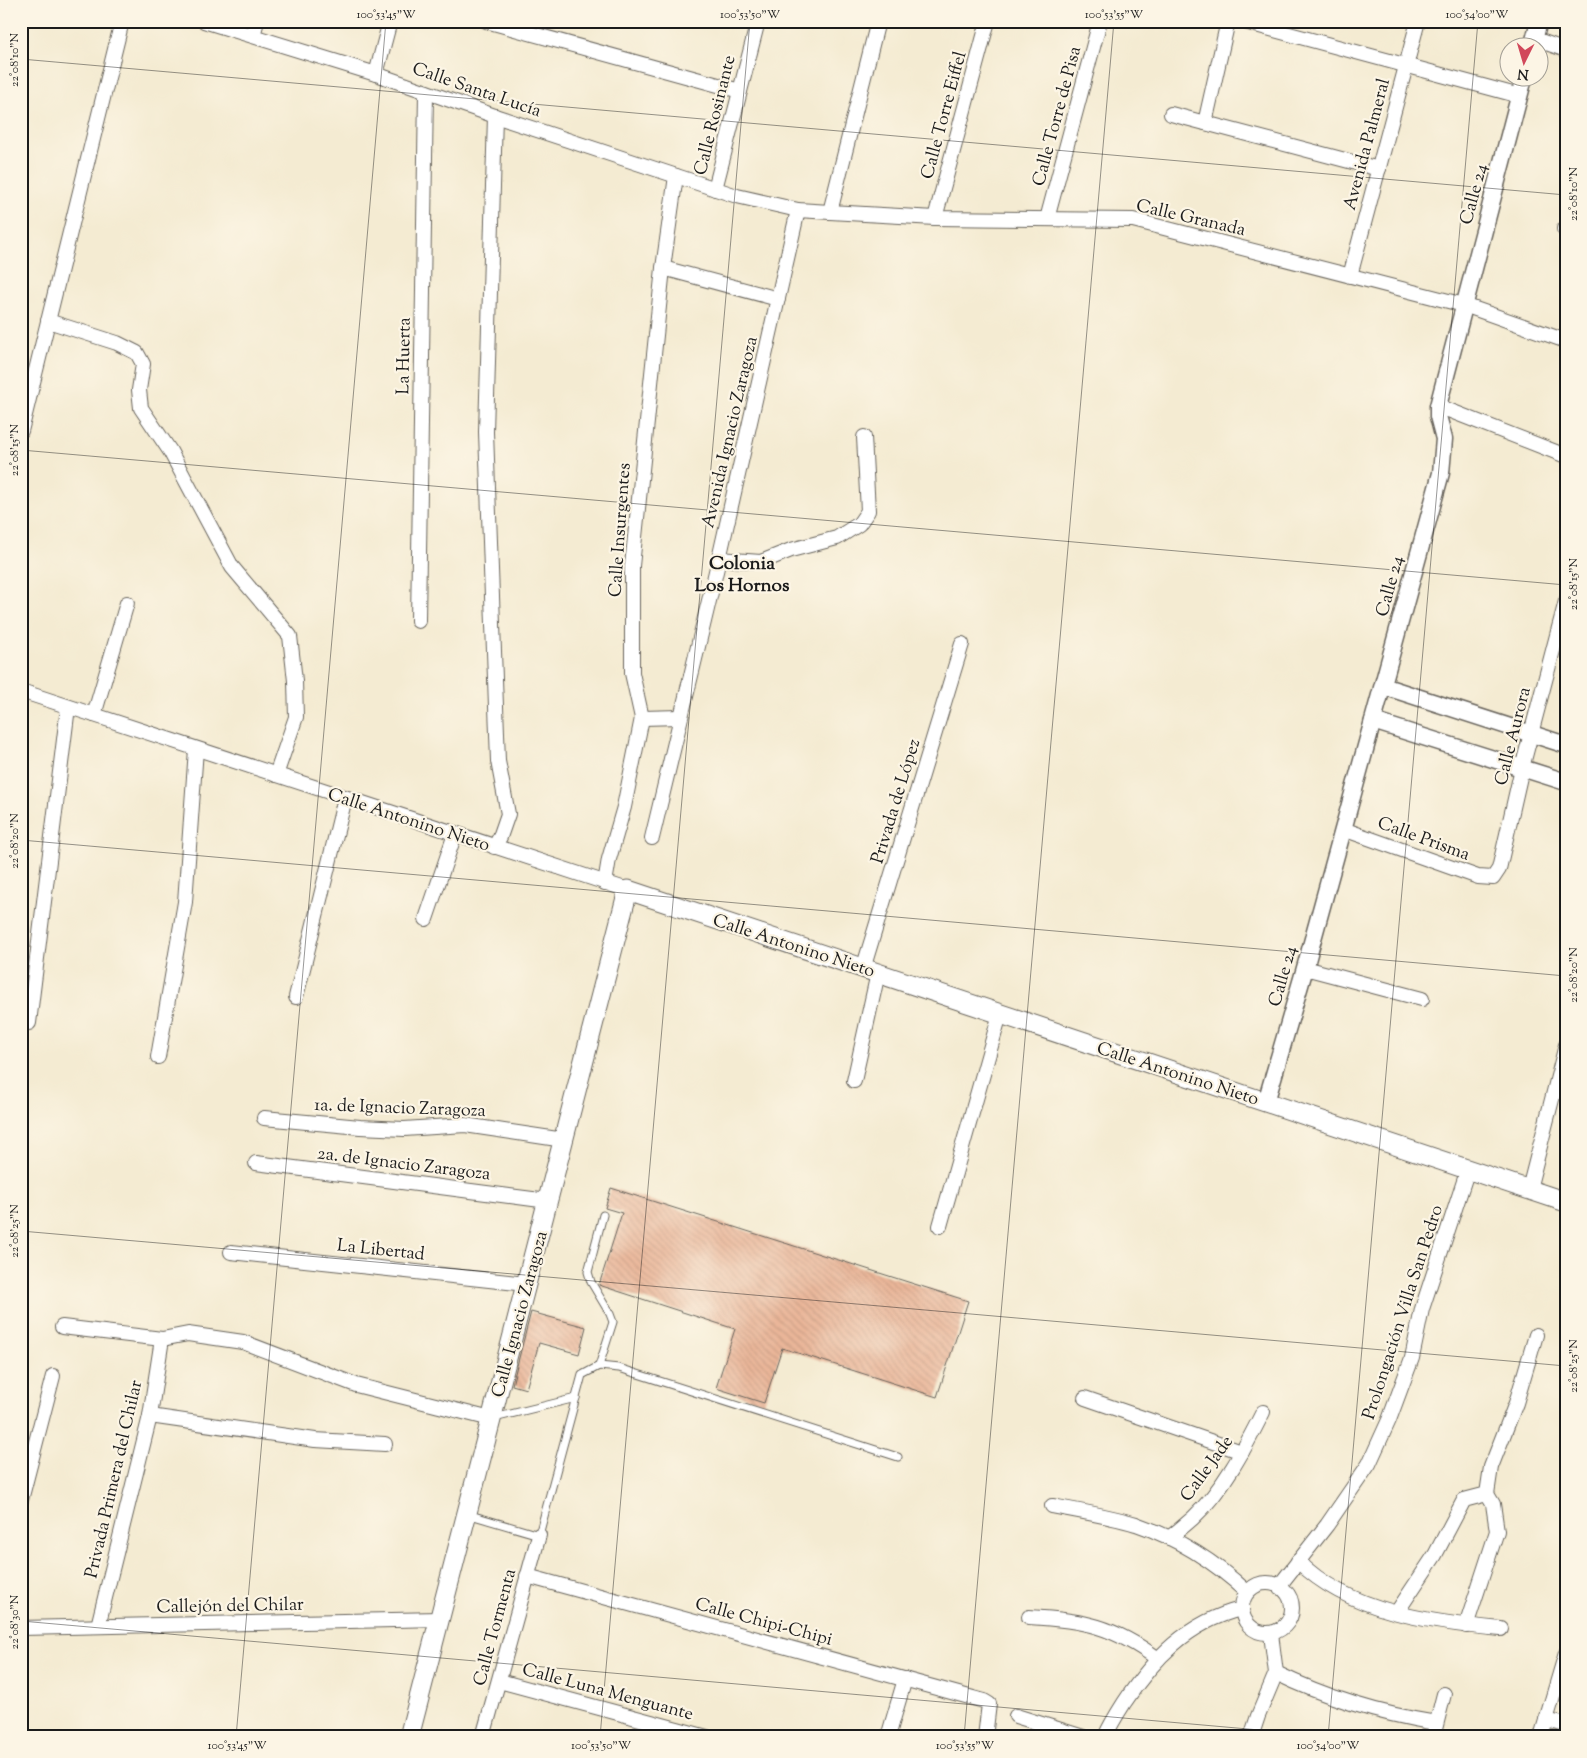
<svg xmlns="http://www.w3.org/2000/svg" width="1587" height="1758" font-family="'Sorts Mill Goudy',serif">
<style>
.building{fill:url(#building-back-hatch)}
.lines{fill:none;stroke-linecap:round;stroke-linejoin:round}
.service-casing{stroke:#68645c;stroke-width:9}
.minor-casing{stroke:#68645c;stroke-width:16}
.tertiary-casing{stroke:#68645c;stroke-width:19}
.secondary-casing{stroke:#68645c;stroke-width:21}
.service{stroke:#fff;stroke-width:7}
.minor{stroke:#fff;stroke-width:14}
.tertiary{stroke:#fff;stroke-width:16}
.secondary{stroke:#fff;stroke-width:19}
.ticks{fill:none;stroke:#1c1c1c;stroke-width:1;stroke-opacity:0.45}
.labels{text-anchor:middle;stroke-width:4.5;stroke-linejoin:round;paint-order:stroke}
.street-label{font-size:18px;fill:#1c1c1c;stroke:#fcf5e5}
.neighbourhood-label{font-size:19px;font-weight:bold;fill:#1c1c1c;stroke:#fcf5e5}
.neatline{fill:none;stroke:#1c1c1c;stroke-width:2}
.ticks-label{font-size:12px;text-anchor:middle;fill:#1c1c1c}
</style>
<defs>
<pattern id="building-back-hatch" width="6" height="6" patternUnits="userSpaceOnUse" patternTransform="scale(1.25)"><rect width="6" height="6" fill="#eab699"/><path d="M-1 5l2 2M0 0l6 6M5-1l2 2" fill="none" stroke="#c89c83"/></pattern>
</defs>
<rect width="100%" height="100%" fill="#fcf5e5"/>
<filter id="ink" filterUnits="userSpaceOnUse"><feTurbulence type="fractalNoise" baseFrequency=".02" numOctaves="2"/><feDisplacementMap in="SourceGraphic" scale="10" xChannelSelector="R" yChannelSelector="G"/><feConvolveMatrix kernelMatrix="1 2 1 2 8 2 1 2 1" color-interpolation-filters="sRGB"/></filter>
<filter id="wash" filterUnits="userSpaceOnUse"><feTurbulence type="fractalNoise" baseFrequency=".0096" numOctaves="4" result="noise"/><feDisplacementMap in="SourceGraphic" scale="20" xChannelSelector="R" yChannelSelector="G"/><feGaussianBlur stdDeviation="1.12" result="paint"/><feColorMatrix in="noise" values="0 0 0 0 0 0 0 0 0 0 0 0 0 0 0 0 0 1.4 0 .05"/><feComposite in="paint" operator="in"/></filter>
<g filter="url(#wash)">
<rect width="100%" height="100%" fill="#f4ebd2"/>
<g id="blocks">
<g class="building">
<path d="M611 1188 968 1301 937 1397 782 1348 764 1403 716 1388 735 1329 599 1285 622 1213 605 1208Z"/>
<path d="M531 1312 586 1327 579 1354 539 1343 526 1389 512 1385Z"/>
</g>
</g>
</g>
<g filter="url(#ink)">
<use href="#blocks" fill-opacity="0" stroke="#68645c" stroke-width="1"/>
<g class="lines">
<g class="service-casing">
<g id="service">
<path d="M599 1366 613 1322 610 1314 591 1282 588 1272 603 1215"/>
<path d="M494 1418 576 1398"/>
<path d="M467 1514 539 1535 582 1375 599 1366 619 1368 898 1457"/>
</g>
</g>
<g class="minor-casing">
<g id="minor">
<path d="M204 21 376 74 495 116 737 196 798 210 830 212 935 218 1133 220 1464 305 1566 341"/>
<path d="M486 21 740 91"/>
<path d="M1241 21 1520 96"/>
<path d="M253 36 257 21"/>
<path d="M1535 39 1566 50"/>
<path d="M376 74 390 21"/>
<path d="M1171 114 1379 169"/>
<path d="M1205 123 1228 21"/>
<path d="M715 189 758 21"/>
<path d="M830 212 878 21"/>
<path d="M935 218 988 21"/>
<path d="M1047 219 1100 21"/>
<path d="M1564 229H1566"/>
<path d="M663 268 778 299"/>
<path d="M1350 276 1418 21"/>
<path d="M48 321 117 343 137 353 143 364 139 390 141 408 170 451 232 567 290 636 295 681 296 717 276 775"/>
<path d="M1438 406 1566 456"/>
<path d="M21 431 122 21"/>
<path d="M719 559 761 562 791 550 837 538 859 524 868 511 864 437"/>
<path d="M418 621 426 92"/>
<path d="M21 691 628 890"/>
<path d="M94 715 127 603"/>
<path d="M642 718 680 717"/>
<path d="M1343 829 1478 877 1493 878 1499 869 1522 768 1566 601"/>
<path d="M652 838 719 559 798 210"/>
<path d="M494 847 500 837 508 814 498 761 486 432 495 116"/>
<path d="M605 883 609 859 624 807 642 718 632 673V566L663 268 676 176"/>
<path d="M426 919 455 834"/>
<path d="M1305 968 1422 999"/>
<path d="M863 969 962 644"/>
<path d="M296 997 345 798"/>
<path d="M29 1023 68 707"/>
<path d="M158 1057 185 902 196 749"/>
<path d="M854 1081 878 973"/>
<path d="M264 1118 360 1127 404 1129 465 1125 564 1140"/>
<path d="M256 1163 548 1201"/>
<path d="M1529 1189 1566 1045"/>
<path d="M940 1226 1000 1014"/>
<path d="M231 1252 526 1284"/>
<path d="M62 1327 162 1339 188 1334 243 1342 356 1385 491 1419"/>
<path d="M1085 1398 1242 1452"/>
<path d="M150 1416 315 1440 385 1444"/>
<path d="M21 1500 53 1376"/>
<path d="M1052 1506C1080 1511 1109 1516 1136 1524 1177 1538 1215 1562 1247 1592"/>
<path d="M1169 1538C1177 1532 1185 1525 1193 1518 1223 1490 1245 1448 1263 1412"/>
<path d="M1298 1561C1348 1612 1434 1623 1501 1629"/>
<path d="M527 1576 984 1701 989 1704 985 1737"/>
<circle cx="1267" cy="1608" r="25"/>
<path d="M1279 1586 1327 1525 1369 1464 1389 1420 1412 1358 1422 1309 1468 1169"/>
<path d="M1397 1612 1435 1555 1464 1500 1487 1494 1491 1467 1516 1403 1536 1335"/>
<path d="M1029 1617C1084 1620 1113 1626 1158 1659"/>
<path d="M98 1626 150 1416 162 1339"/>
<path d="M1466 1626 1497 1531 1493 1504 1487 1494"/>
<path d="M21 1628 440 1619"/>
<path d="M1276 1673C1327 1698 1381 1714 1436 1723"/>
<path d="M499 1681 707 1737"/>
<path d="M1016 1716 1083 1737"/>
<path d="M1546 1720 1566 1725"/>
<path d="M483 1737 539 1535"/>
<path d="M888 1737 905 1679"/>
<path d="M1105 1737C1110 1725 1117 1714 1124 1703 1153 1659 1188 1622 1241 1609"/>
<path d="M1251 1737 1258 1716 1276 1673 1271 1634"/>
<path d="M1433 1737 1444 1694"/>
<path d="M1541 1737 1566 1653"/>
</g>
</g>
<g class="tertiary-casing">
<g id="tertiary">
<path d="M1532 48 1539 21"/>
<path d="M1383 686 1566 745"/>
<path d="M1373 721 1566 782"/>
<path d="M1266 1102 1305 968 1441 473 1444 439 1438 416V406L1524 78"/>
</g>
</g>
<g class="secondary-casing">
<path id="secondary" d="M409 1737 628 890 1566 1202"/>
</g>
<use href="#service" class="service"/>
<use href="#minor" class="minor"/>
<use href="#tertiary" class="tertiary"/>
<use href="#secondary" class="secondary"/>
</g>
</g>
<path class="ticks" d="M21 37 23 21M21 59 1566 195M21 450 1566 585M21 840 1566 976M21 1231 1566 1366M21 1621 1339 1737M236 1737 386 21M600 1737 750 21M964 1737 1114 21M1328 1737 1478 21"/>
<g class="labels">
<g class="street-label">
<text transform="translate(477 89) rotate(19)" y="6">Calle Santa Lucía</text>
<text transform="translate(714 115) rotate(-76)" y="6">Calle Rosinante</text>
<text transform="translate(943 115) rotate(-75)" y="6">Calle Torre Eiffel</text>
<text transform="translate(1056 116) rotate(-75)" y="6">Calle Torre de Pisa</text>
<text transform="translate(1366 144) rotate(-75)" y="6">Avenida Palmeral</text>
<text transform="translate(1473 194) rotate(-75)" y="6">Calle 24</text>
<text transform="translate(1191 217) rotate(13)" y="6">Calle Granada</text>
<text transform="translate(403 356) rotate(-89)" y="6">La Huerta</text>
<text transform="translate(729 432) rotate(-77)" y="6">Avenida Ignacio Zaragoza</text>
<text transform="translate(619 530) rotate(-86)" y="6">Calle Insurgentes</text>
<text transform="translate(1389 586) rotate(-75)" y="6">Calle 24</text>
<text transform="translate(1512 736) rotate(-76)" y="6">Calle Aurora</text>
<text transform="translate(895 801) rotate(-73)" y="6">Privada de López</text>
<text transform="translate(409 819) rotate(18)" y="6">Calle Antonino Nieto</text>
<text transform="translate(1424 838) rotate(20)" y="6">Calle Prisma</text>
<text transform="translate(794 945) rotate(18)" y="6">Calle Antonino Nieto</text>
<text transform="translate(1282 976) rotate(-74)" y="6">Calle 24</text>
<text transform="translate(1178 1073) rotate(18)" y="6">Calle Antonino Nieto</text>
<text transform="translate(400 1107) rotate(2)" y="6">1a. de Ignacio Zaragoza</text>
<text transform="translate(404 1163) rotate(7)" y="6">2a. de Ignacio Zaragoza</text>
<text transform="translate(381 1249) rotate(6)" y="6">La Libertad</text>
<text transform="translate(1402 1312) rotate(-72)" y="6">Prolongación Villa San Pedro</text>
<text transform="translate(519 1314) rotate(-75)" y="6">Calle Ignacio Zaragoza</text>
<text transform="translate(1206 1468) rotate(-54)" y="6">Calle Jade</text>
<text transform="translate(113 1479) rotate(-77)" y="6">Privada Primera del Chilar</text>
<text transform="translate(230 1605) rotate(-1)" y="6">Callejón del Chilar</text>
<text transform="translate(764 1621) rotate(15)" y="6">Calle Chipi-Chipi</text>
<text transform="translate(494 1627) rotate(-75)" y="6">Calle Tormenta</text>
<text transform="translate(608 1691) rotate(15)" y="6">Calle Luna Menguante</text>
</g>
<g class="neighbourhood-label">
<text x="742" y="569">Colonia<tspan x="742" dy="22">Los Hornos</tspan></text>
</g>
</g>
<rect width="1587" height="1758" fill="none" stroke="#fcf5e5" stroke-width="55"/>
<g transform="translate(1524 62) rotate(185)"><circle r="24" fill="#fcf5e5" stroke="#a29e95"/>
<path d="M0-4L9 19L0 12L-9 19Z" fill="#d1495b"/>
<text y="-8" font-size="14" font-weight="bold" text-anchor="middle" fill="#1c1c1c">N</text>
</g>
<rect x="28" y="28" width="1532" height="1702" class="neatline"/>
<g class="ticks-label">
<text x="386" y="18">100°53'45"W</text>
<text x="750" y="18">100°53'50"W</text>
<text x="1114" y="18">100°53'55"W</text>
<text x="1477" y="18">100°54'00"W</text>
<text transform="translate(14 60) rotate(-90)" y="4">22°08'10"N</text>
<text transform="translate(1573 194) rotate(-90)" y="4">22°08'10"N</text>
<text transform="translate(14 450) rotate(-90)" y="4">22°08'15"N</text>
<text transform="translate(1573 584) rotate(-90)" y="4">22°08'15"N</text>
<text transform="translate(14 841) rotate(-90)" y="4">22°08'20"N</text>
<text transform="translate(1573 975) rotate(-90)" y="4">22°08'20"N</text>
<text transform="translate(14 1231) rotate(-90)" y="4">22°08'25"N</text>
<text transform="translate(1573 1366) rotate(-90)" y="4">22°08'25"N</text>
<text transform="translate(14 1622) rotate(-90)" y="4">22°08'30"N</text>
<text x="237" y="1749">100°53'45"W</text>
<text x="601" y="1749">100°53'50"W</text>
<text x="965" y="1749">100°53'55"W</text>
<text x="1328" y="1749">100°54'00"W</text>
</g>
</svg>
